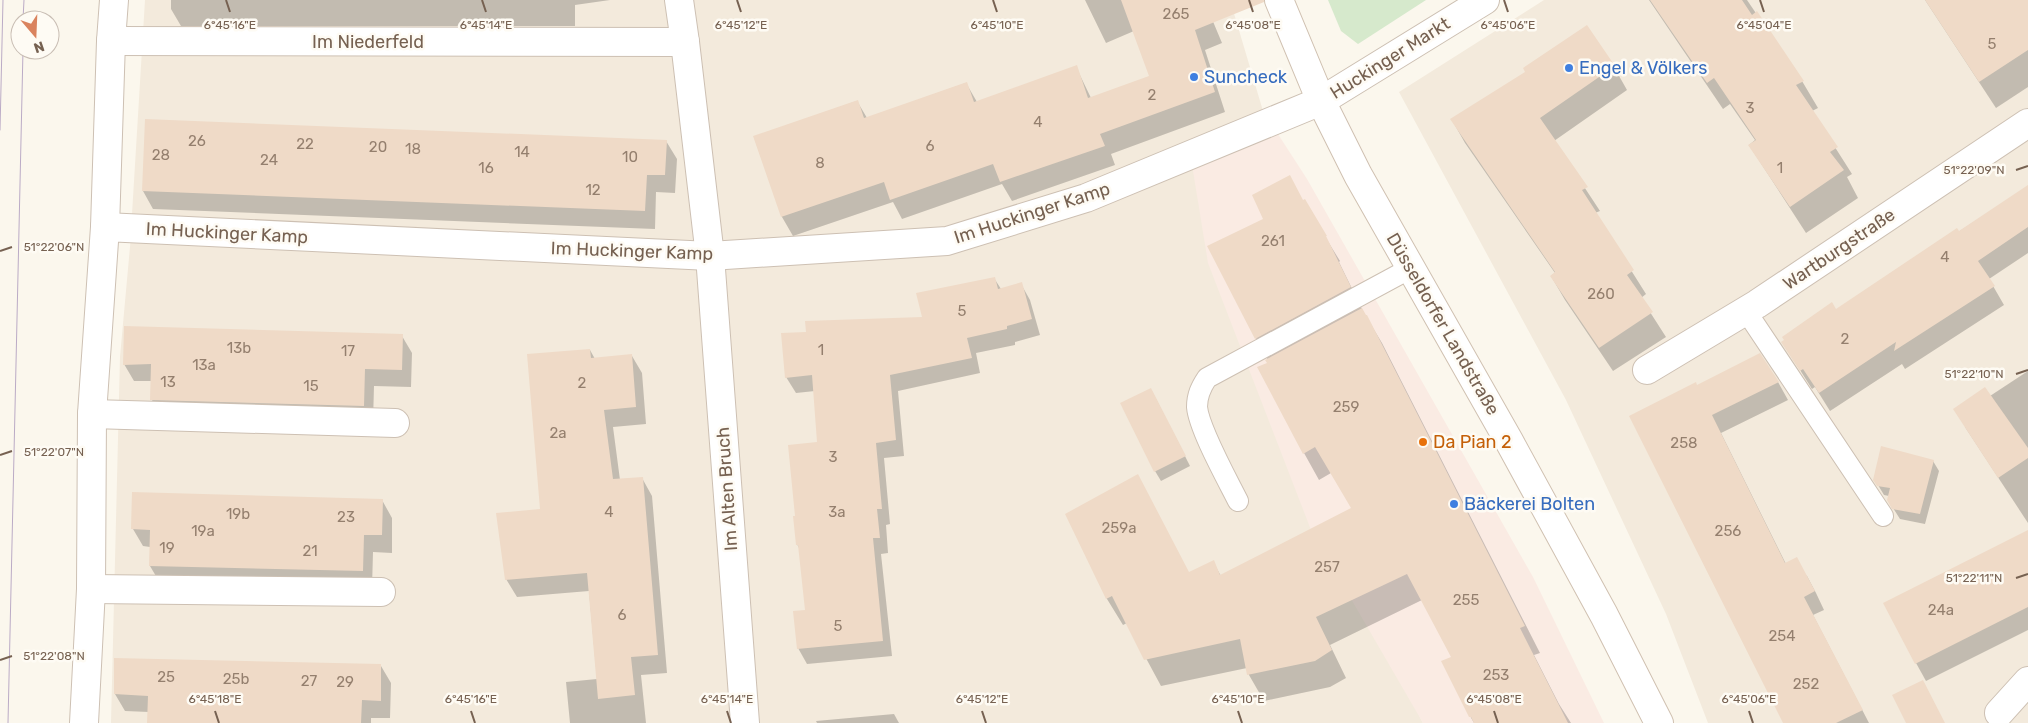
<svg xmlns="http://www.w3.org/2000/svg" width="2028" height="723" font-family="Rubik,sans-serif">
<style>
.residential{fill:#f3eadc}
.commercial{fill:#faebe3}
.green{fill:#d6e9cc}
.shadow{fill:#0003}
.building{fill:#efdac7}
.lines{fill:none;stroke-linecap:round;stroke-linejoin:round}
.service-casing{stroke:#cdc0b3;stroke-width:22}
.minor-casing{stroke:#cdc0b3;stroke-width:30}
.secondary-casing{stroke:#d0c1b1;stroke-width:30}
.service{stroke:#fff;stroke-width:20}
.minor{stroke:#fff;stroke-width:28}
.secondary{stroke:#fff;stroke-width:28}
.tram{stroke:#bbabc6;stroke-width:1}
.ticks{fill:none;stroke:#766151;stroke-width:2}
.shop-dot{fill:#3f7fe0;stroke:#fefbf4;stroke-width:2}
.food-dot{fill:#e8710a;stroke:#fefbf4;stroke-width:2}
.labels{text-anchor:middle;stroke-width:5;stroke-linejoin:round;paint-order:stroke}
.number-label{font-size:15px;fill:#947f6e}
.street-label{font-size:18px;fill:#766151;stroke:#fefbf4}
.shop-label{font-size:18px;fill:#366cbe;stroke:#fefbf4;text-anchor:start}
.food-label{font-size:18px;fill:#c56008;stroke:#fefbf4;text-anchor:start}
.ticks-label{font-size:12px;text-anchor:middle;fill:#766151;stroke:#fefbf4;stroke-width:5;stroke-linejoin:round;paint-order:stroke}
</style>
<rect width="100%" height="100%" fill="#fbf7ed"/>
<g class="residential">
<path d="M145 0H1230L1263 111 1417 711 1423 723H111L120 357 130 247Z"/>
<path d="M1544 0H2028V723H1708L1666 614 1566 400 1399 92Z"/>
</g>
<path class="commercial" d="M1263 111 1307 179 1533 577 1604 723H1423L1311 530 1208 263 1188 140Z"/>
<path class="green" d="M1328 0H1426L1358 44 1341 31Z"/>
<g class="shadow">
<path d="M171 0H610L575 5V26H181L171 9Z"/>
<path d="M1085 0H1204L1222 43 1205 50 1225 112 1111 154 1115 165 1012 201 1002 184 902 219 893 202 793 236 782 217 754 137 857 101 867 118 966 83 977 102 1076 67 1091 98 1151 76 1134 31 1106 43Z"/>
<path d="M1649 0H1747L1802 81 1818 108 1812 111 1852 174 1847 177 1858 198 1806 233 1749 145 1755 140 1730 104 1723 109Z"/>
<path d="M1925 0H2028V87L1996 108Z"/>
<path d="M1614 67 1627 90 1554 141 1600 211 1595 213 1646 294 1641 298 1666 337 1613 371 1565 300 1551 276 1555 273 1465 143 1452 120Z"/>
<path d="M666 141 677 159 675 193 656 192 655 229 153 209 143 191Z"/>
<path d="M2028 187V253L1989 279 2004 305 1905 369 1902 364 1830 411 1815 387 1812 389 1783 343 1836 311Z"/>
<path d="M1303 201 1340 261 1339 262 1364 313 1382 343 1540 653 1534 655 1559 704 1571 723H1474L1470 716 1453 658 1422 600 1330 645 1346 678 1330 687 1264 701 1249 675 1247 668 1161 686 1127 623 1123 625 1107 599 1067 515 1189 573 1213 562 1221 576 1353 509 1331 473 1319 480 1304 453 1268 360 1256 338Z"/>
<path d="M994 278 1001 289 1021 284 1030 300 1040 335 1015 342V345L976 353 980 373 898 391 904 456 884 458 890 524 886 525 888 553 881 554 892 656 807 664 798 648 806 611 800 550 797 544 796 517 819 443 815 391 796 393 786 377 807 333 923 319Z"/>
<path d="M402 336 412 353 411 387 374 386 373 422 162 417 152 400V381H134L124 364Z"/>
<path d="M590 350 595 359 632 356 642 373 646 424 613 427 620 480 642 478 652 496 667 673 641 675 646 723H570L566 682 597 679 589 591 517 597 506 579 541 510Z"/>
<path d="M2028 371V523L1965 427 1990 396Z"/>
<path d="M1778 382 1788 400 1721 433 1786 564 1807 576 1816 593 1824 610 1813 615 1869 723H1785L1697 387Z"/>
<path d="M1156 399 1190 466 1161 481 1155 471Z"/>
<path d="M1933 461 1939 471 1925 524 1900 519 1888 500 1889 496 1884 495 1875 480Z"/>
<path d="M382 500 392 518V553L373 552 372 588 160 583 150 566V547L143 546 133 529Z"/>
<path d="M2028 532V630L1926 681 1916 663Z"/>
<path d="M381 666 391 683 390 718H371V723H149V712L125 711 115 694Z"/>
<path d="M894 714 899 723H817L816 721Z"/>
</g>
<g class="building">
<path d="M1121 0H1264V2L1195 30 1215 92 1100 134 1105 146 1000 182 993 164 890 200 884 182 781 217 753 136 858 100 864 118 967 82 974 102 1077 65 1088 98 1149 76Z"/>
<path d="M1650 0H1742L1752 15 1757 11 1804 81 1796 85 1838 147 1830 152 1844 170 1790 207 1748 145 1756 140 1714 78 1707 83Z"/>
<path d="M1925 0H2028V50L1979 82Z"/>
<path d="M1587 25 1615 66 1540 118 1588 187 1582 190 1634 270 1627 275 1653 312 1599 348 1550 276 1555 272 1450 119 1525 72 1523 68Z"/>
<path d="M145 119 667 140 665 175H647L645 211 142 191Z"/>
<path d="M1290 175 1303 200 1305 199 1327 236H1326L1351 287 1255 339 1207 246 1263 219 1252 195Z"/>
<path d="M2028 185V227L1978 261 1995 286 1894 351 1896 342 1819 393 1803 369 1800 371 1781 342 1784 340 1782 337 1832 302 1836 309 1957 228 1959 231Z"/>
<path d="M995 277 998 289 1022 282 1032 319 1007 326V329L967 338 972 358 890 375 896 440 876 443 882 509H877L880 538H873L883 641 797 649 793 611 805 610 798 545H796L793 516H795L788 445 817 442 812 375 785 378 781 333 806 332 805 321 922 317 916 293Z"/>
<path d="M1362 308 1366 315H1367L1525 626 1520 628 1568 723H1474L1471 717H1469L1441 661 1451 657 1407 574 1316 617 1332 650 1315 661 1247 675 1240 639 1144 660 1112 596 1106 599 1065 514 1138 474 1189 572 1214 560 1220 575 1351 508 1315 447 1303 454 1257 367 1267 363 1265 360Z"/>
<path d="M124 326 403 334 402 370 365 369 364 406 150 400 151 364 123 365Z"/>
<path d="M590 349 591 358 632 354 636 407 604 410 613 479 643 477 658 655 631 657 635 695 598 699 587 573 505 580 496 513 540 509 527 354Z"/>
<path d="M1760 353 1779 382 1712 415 1785 563 1797 557 1815 591 1804 597 1863 710 1836 723H1783L1629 416 1696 382 1697 385Z"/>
<path d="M1985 387 2028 448V458L1998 478 1953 409Z"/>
<path d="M1151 388 1186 456 1154 472 1120 403Z"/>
<path d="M1881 446 1934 460 1920 514 1892 509 1887 500 1890 488 1877 486 1873 480Z"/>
<path d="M132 492 383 499 382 535H364L363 571 149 566 150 530 131 529Z"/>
<path d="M2028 530V607L1915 664 1883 603Z"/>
<path d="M114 658 381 664V701L362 700 361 723H147L148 696 114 694Z"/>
<path d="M1923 680 1945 723H1906L1892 695Z"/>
</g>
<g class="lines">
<g class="service-casing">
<g id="service">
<path d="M1746 311 1883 516"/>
<path d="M1238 501C1227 479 1199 429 1197 407 1197 395 1201 387 1207 378L1411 268"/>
</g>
</g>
<g class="minor-casing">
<g id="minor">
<path d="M679 0 685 42 710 256 745 723"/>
<path d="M111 41 685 42"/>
<path d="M105 227 111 41 114 0"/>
<path d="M1647 370 1757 304 2028 123"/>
<path d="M92 414 395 423"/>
<path d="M91 589 381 592"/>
<path d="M1999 713 2028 681"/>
<path d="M84 723 91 589 92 414 105 227 710 256 947 241 1086 198 1321 101 1485 0"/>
</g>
</g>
<g class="secondary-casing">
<path id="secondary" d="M1279 0 1321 101 1358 175 1509 441 1604 615 1659 723"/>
</g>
<use href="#service" class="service"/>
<use href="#minor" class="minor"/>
<use href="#secondary" class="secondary"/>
<g class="tram">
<path d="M23 20 24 0"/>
<path d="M0 130 3 0"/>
<path d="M8 723 23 50"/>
</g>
</g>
<path class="ticks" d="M226 0 230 12M482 0 486 12M737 0 741 12M993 0 997 12M1249 0 1253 12M1504 0 1508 12M1760 0 1764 12M2016 170 2028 166M0 251 12 247M2016 374 2028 370M0 455 12 451M2016 578 2028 574M0 660 12 656M215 711 219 723M471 711 475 723M727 711 731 723M982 711 986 723M1238 711 1242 723M1494 711 1498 723M1749 711 1753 723"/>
<g class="shop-dot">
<circle cx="1569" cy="68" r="5"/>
<circle cx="1194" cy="77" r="5"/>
<circle cx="1454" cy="504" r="5"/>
</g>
<circle class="food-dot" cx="1423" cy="442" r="5"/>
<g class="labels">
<g class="number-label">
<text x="1176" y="19">265</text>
<text x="1992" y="49">5</text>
<text x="1152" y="100">2</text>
<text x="1750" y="113">3</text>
<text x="1038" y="127">4</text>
<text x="197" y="146">26</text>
<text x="305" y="149">22</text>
<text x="930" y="151">6</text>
<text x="378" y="152">20</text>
<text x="413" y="154">18</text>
<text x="522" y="157">14</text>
<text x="161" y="160">28</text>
<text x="630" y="162">10</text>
<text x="269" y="165">24</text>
<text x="820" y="168">8</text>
<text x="486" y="173">16</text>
<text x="1780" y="173">1</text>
<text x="593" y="195">12</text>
<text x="1273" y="246">261</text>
<text x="1945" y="262">4</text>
<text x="1601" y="299">260</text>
<text x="962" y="316">5</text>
<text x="1845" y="344">2</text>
<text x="239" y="353">13b</text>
<text x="821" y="355">1</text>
<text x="348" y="356">17</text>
<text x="204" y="370">13a</text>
<text x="168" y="387">13</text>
<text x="582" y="388">2</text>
<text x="311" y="391">15</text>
<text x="1346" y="412">259</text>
<text x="558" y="438">2a</text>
<text x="1684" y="448">258</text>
<text x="833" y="462">3</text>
<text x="609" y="517">4</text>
<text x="837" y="517">3a</text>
<text x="238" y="519">19b</text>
<text x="346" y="522">23</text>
<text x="1119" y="533">259a</text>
<text x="203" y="536">19a</text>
<text x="1728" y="536">256</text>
<text x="167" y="553">19</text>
<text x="310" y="556">21</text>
<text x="1327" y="572">257</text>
<text x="1466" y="605">255</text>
<text x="1941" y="615">24a</text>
<text x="622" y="620">6</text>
<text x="838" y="631">5</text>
<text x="1782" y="641">254</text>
<text x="1496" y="680">253</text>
<text x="166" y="682">25</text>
<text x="236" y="684">25b</text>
<text x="309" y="686">27</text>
<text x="345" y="687">29</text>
<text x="1806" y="689">252</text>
</g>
<g class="street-label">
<text x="368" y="48">Im Niederfeld</text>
<text transform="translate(1390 58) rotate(-32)" y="6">Huckinger Markt</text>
<text transform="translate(1032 213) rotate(-18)" y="6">Im Huckinger Kamp</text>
<text transform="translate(227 233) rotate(3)" y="6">Im Huckinger Kamp</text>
<text transform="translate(1839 249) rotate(-34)" y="6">Wartburgstraße</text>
<text transform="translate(632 251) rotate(2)" y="6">Im Huckinger Kamp</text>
<text transform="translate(1443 324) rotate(60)" y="6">Düsseldorfer Landstraße</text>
<text transform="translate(727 489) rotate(-94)" y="6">Im Alten Bruch</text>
</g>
<g class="shop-label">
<text x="1579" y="74">Engel &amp; Völkers</text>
<text x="1204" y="83">Suncheck</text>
<text x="1464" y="510">Bäckerei Bolten</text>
</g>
<g class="food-label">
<text x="1433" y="448">Da Pian 2</text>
</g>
</g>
<g class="ticks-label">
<text x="230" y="29">6°45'16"E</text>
<text x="486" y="29">6°45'14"E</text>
<text x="741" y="29">6°45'12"E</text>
<text x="997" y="29">6°45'10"E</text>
<text x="1253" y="29">6°45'08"E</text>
<text x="1508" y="29">6°45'06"E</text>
<text x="1764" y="29">6°45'04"E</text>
<text x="1974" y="174">51°22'09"N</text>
<text x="54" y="251">51°22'06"N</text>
<text x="1974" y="378">51°22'10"N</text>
<text x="54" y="456">51°22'07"N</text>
<text x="1974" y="582">51°22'11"N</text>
<text x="54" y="660">51°22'08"N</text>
<text x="215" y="703">6°45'18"E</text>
<text x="471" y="703">6°45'16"E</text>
<text x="727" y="703">6°45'14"E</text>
<text x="982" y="703">6°45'12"E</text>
<text x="1238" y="703">6°45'10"E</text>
<text x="1494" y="703">6°45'08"E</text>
<text x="1749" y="703">6°45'06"E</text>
</g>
<g transform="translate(35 35) rotate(161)"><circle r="24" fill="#fefbf4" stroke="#c8bdb3"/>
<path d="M0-4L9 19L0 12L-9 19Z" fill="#da835e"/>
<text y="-8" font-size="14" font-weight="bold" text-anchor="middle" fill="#766151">N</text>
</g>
</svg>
